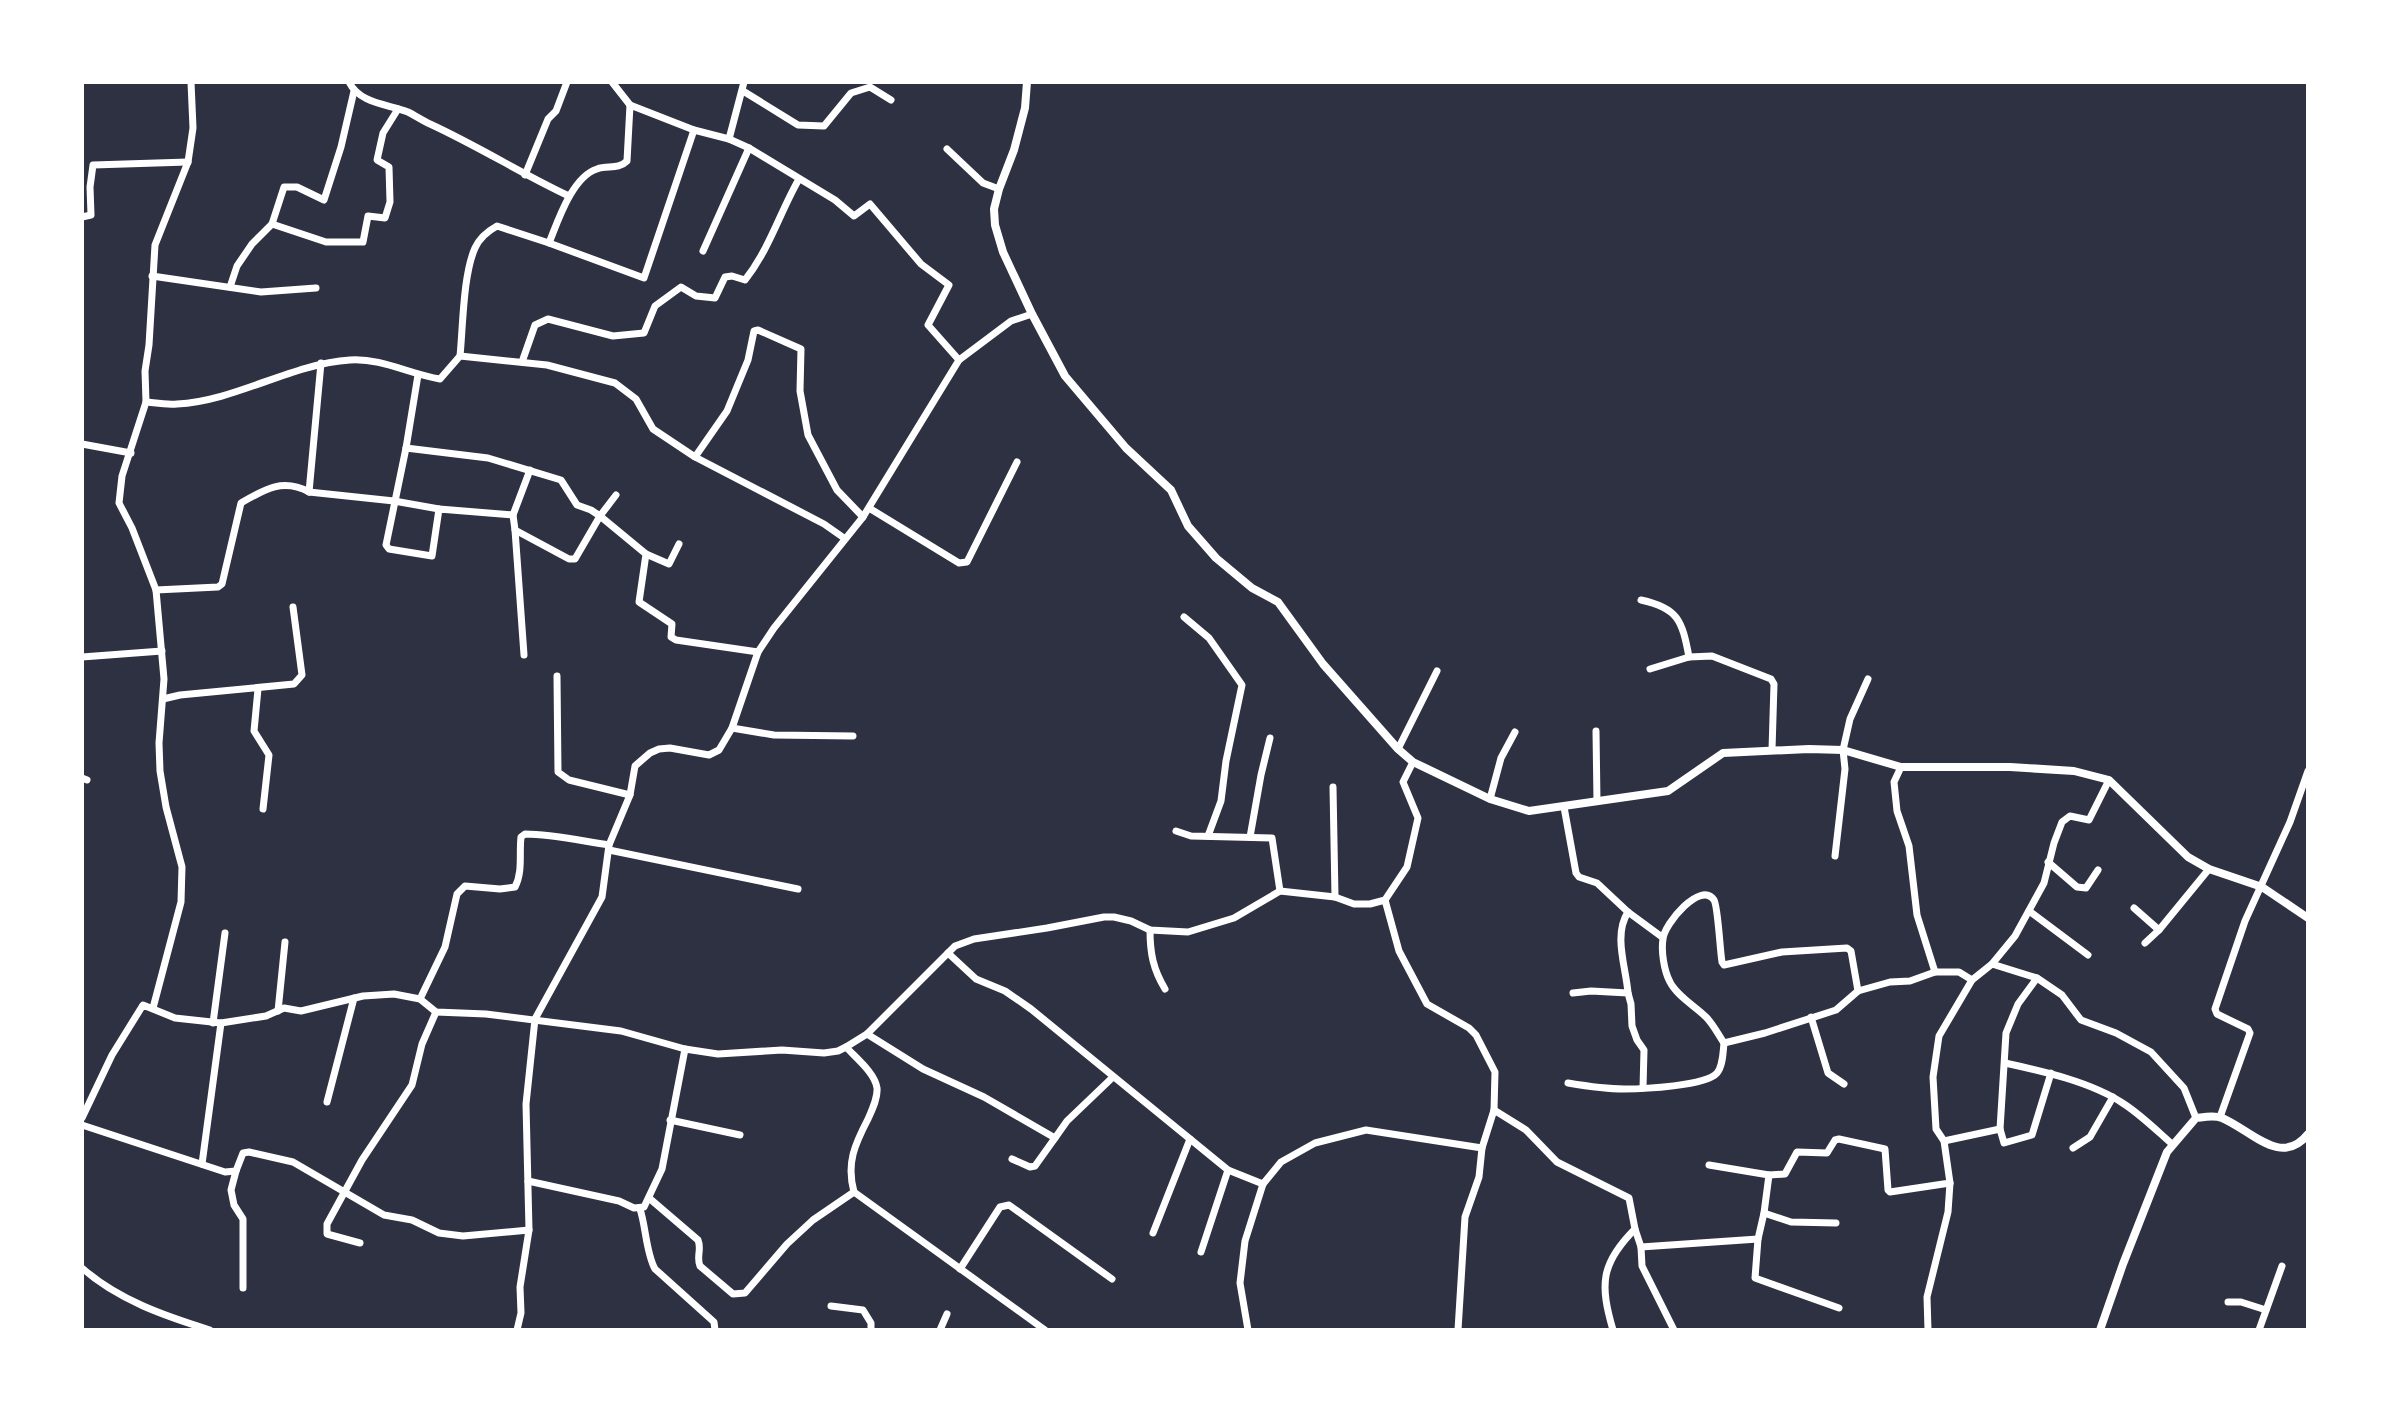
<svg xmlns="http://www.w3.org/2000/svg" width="2390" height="1412" font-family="Signika,sans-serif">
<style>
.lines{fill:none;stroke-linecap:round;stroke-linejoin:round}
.minor{stroke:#fff;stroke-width:7}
.tertiary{stroke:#fff;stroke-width:8}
</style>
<rect width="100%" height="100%" fill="#2d3142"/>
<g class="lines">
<g class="minor">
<path d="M349 82C360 104 388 104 408 112 416 116 423 121 430 124 478 146 522 174 569 196"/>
<path d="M612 82 630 105"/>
<path d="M743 91 798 125 824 126 851 93 870 87 891 100"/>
<path d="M729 139 749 148 835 200 854 216 870 204 921 264 949 285 928 325 959 360"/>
<path d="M947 149 983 183 999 189"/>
<path d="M525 175 548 119 556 111 567 82"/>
<path d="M82 217 91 215 90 187 93 165 188 162"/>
<path d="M272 224 326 242H363L368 216 385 218 390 202 389 167 377 160 383 133 398 109"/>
<path d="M549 243 644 278 694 130"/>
<path d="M703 251 749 148"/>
<path d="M152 276 261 292 316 288"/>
<path d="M230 287 237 266 252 244 272 224 284 187H297L324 200 341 147 354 91"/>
<path d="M460 356C463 326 463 275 475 248 479 239 488 231 497 226L549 243C558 221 572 177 597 169 608 165 618 170 627 161L630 105 694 130 729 139 744 82"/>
<path d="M522 362 535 325 548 319 613 336 644 333 655 306 681 287 696 296 715 298 725 277 732 276 745 280C769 250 780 212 799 179"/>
<path d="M418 375 406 448 386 545 389 549 432 556 439 509 513 515 530 470"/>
<path d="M146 402 145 371 149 345 155 245 188 162 193 128 191 82"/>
<path d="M82 444 131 453"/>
<path d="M406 448 488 458 561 480 577 505 591 510 600 516 616 495"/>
<path d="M695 457 727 411 748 360 754 331 758 330 801 349 800 391 808 435 837 490 863 517"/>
<path d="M309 492 394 501 439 509"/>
<path d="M869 508 959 563 967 562 1017 462"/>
<path d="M513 515 515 530 569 559H575L600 516 646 554 639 602 672 624 671 637 676 640 758 652"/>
<path d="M515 530 524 655"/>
<path d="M646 554 669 564 679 544"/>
<path d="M156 590 218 587 222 584 241 503C265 489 283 478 309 492L321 363"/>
<path d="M1641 600C1678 608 1682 620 1689 657"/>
<path d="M1184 617 1209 638 1242 685 1226 761 1221 801 1208 836"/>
<path d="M82 657 162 651"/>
<path d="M1650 669 1689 657 1712 656 1771 679 1774 684 1772 750"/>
<path d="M557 676 558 772 569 780 630 795"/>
<path d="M258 689 254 731 269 755 263 809"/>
<path d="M163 699 180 695 294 684 302 675 293 607"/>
<path d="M732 728 774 735 853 736"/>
<path d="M1596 731 1597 801"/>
<path d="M1398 749 1437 671"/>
<path d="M1901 767 1894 782 1897 811 1909 846 1917 915 1935 972"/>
<path d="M82 778 87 780"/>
<path d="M1333 787 1335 897"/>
<path d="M1490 799 1501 758 1515 732"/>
<path d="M1564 807 1576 873 1579 877 1597 883 1628 912 1662 937"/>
<path d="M1176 831 1191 836 1272 838 1280 891"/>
<path d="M1250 837 1261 775 1270 738"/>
<path d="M609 850 798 889"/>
<path d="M1835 856 1845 769 1843 750 1850 719 1868 679"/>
<path d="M2048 862 2077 887 2086 888 2098 870"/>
<path d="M1385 900 1399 951 1427 1004 1469 1028 1476 1035 1495 1072 1494 1110 1482 1148 1479 1177 1465 1217 1458 1330"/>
<path d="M2134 908 2159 930"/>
<path d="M2029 911 2088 955"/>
<path d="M1628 912C1613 935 1626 967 1628 993"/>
<path d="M1150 930C1150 953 1153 969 1165 989"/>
<path d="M2145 943 2159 930 2209 869"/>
<path d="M948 953 976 979 1005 991 1031 1009 1228 1170 1263 1184 1281 1162 1315 1143 1366 1130 1482 1148"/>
<path d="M1992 964 2037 978 2018 1004 2006 1033 2000 1129"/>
<path d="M2037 978 2062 995 2081 1020 2116 1033 2151 1052 2184 1088 2196 1118"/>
<path d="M1573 993 1591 991 1628 993 1631 1004 1632 1026 1637 1040 1644 1050 1643 1088"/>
<path d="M420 999 445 947 457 894 465 886 500 889 515 887C523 872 519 854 521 837L525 834C551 834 582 841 609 845"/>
<path d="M153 1008 181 902 182 867 166 807 160 771 159 743 164 679 156 590 132 528 119 503 122 476 146 402C156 403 166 405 177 404 236 401 290 364 350 360 382 358 409 374 440 379L460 356 547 365 615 383 636 399 653 429 695 457 824 524 844 538"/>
<path d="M278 1011 285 942"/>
<path d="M1811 1017 1828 1073 1844 1084"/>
<path d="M213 1023 225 933"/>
<path d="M867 1034 923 1069 984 1097 1055 1138 1067 1121 1113 1077"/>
<path d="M1724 1043 1765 1033 1836 1010 1858 991 1890 982 1910 981 1935 972H1959L1972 980"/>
<path d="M846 1047 867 1034 955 946 974 939 1047 928 1104 917H1114L1131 921 1150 930 1188 932 1234 918 1280 891 1335 897 1354 904H1370L1385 900 1407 867 1418 818 1403 782 1413 762"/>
<path d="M2005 1063C2042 1071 2092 1082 2124 1104 2141 1115 2156 1130 2172 1144"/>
<path d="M1568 1083C1586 1086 1605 1089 1624 1089 1643 1089 1706 1086 1717 1073 1723 1066 1723 1052 1724 1043 1718 1034 1713 1024 1706 1017 1695 1006 1677 996 1670 982 1664 971 1661 951 1663 939 1664 924 1701 880 1714 900 1718 906 1720 951 1722 962L1724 965 1782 952 1847 948 1851 951 1858 991"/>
<path d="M327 1102 354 998"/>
<path d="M1494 1110 1526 1130 1557 1162 1629 1198 1635 1229C1600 1264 1600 1285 1613 1330"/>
<path d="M2220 1117 2250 1033 2248 1029 2217 1014 2215 1009 2245 921 2290 822 2308 771"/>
<path d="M82 1118 112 1055 143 1005 175 1018 221 1023 266 1016 284 1008 301 1011 363 996 394 994 420 999 436 1012 486 1014 621 1031 685 1049 718 1054 782 1050 824 1053 838 1051 846 1047C856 1058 875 1073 877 1088 878 1098 872 1110 868 1119 855 1144 846 1163 854 1192L1045 1330"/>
<path d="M670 1120 740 1135"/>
<path d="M82 1125 225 1172 236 1171 243 1153 249 1152 293 1162 384 1215 412 1220 439 1233 463 1236 529 1230 520 1287 521 1313 517 1330"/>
<path d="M1944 1141 2000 1129 2004 1143 2032 1135 2051 1073"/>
<path d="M2073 1148 2090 1137 2113 1097"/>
<path d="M1012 1159 1030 1167 1035 1166 1055 1138"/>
<path d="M202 1164 221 1023"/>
<path d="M1709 1165 1769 1175 1785 1174 1797 1152 1827 1153 1835 1140 1839 1139 1885 1149 1888 1190 1890 1192 1950 1183 1944 1141 1936 1129 1933 1077 1939 1036 1972 980 1992 964 2015 936 2044 883 2054 843 2062 822 2070 816 2089 820 2109 780"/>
<path d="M236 1171 231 1190 234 1205 243 1219V1288"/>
<path d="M528 1181 619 1201 634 1208 644 1207 662 1169 685 1049"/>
<path d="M649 1198 698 1240C702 1249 696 1257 700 1266L733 1294 745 1293 787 1244 813 1220 854 1192"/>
<path d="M640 1209C646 1227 646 1253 655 1269L714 1322 715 1330"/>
<path d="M1764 1213 1791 1222 1836 1223"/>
<path d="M1635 1229 1641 1247 1642 1266 1674 1330"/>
<path d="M529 1230 526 1104 535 1019 602 897 609 845 630 795 635 766 650 753 659 749 670 748 709 755 719 750 732 728 758 652 774 628 863 517 959 360 1011 321 1032 314"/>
<path d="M1153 1233 1190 1139"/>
<path d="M1758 1239 1755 1278 1839 1308"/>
<path d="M360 1243 327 1234V1224L362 1160 412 1085 422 1044 436 1012"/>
<path d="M1641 1247 1758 1239 1764 1213 1769 1175"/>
<path d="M1201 1252 1228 1170"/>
<path d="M82 1268C118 1300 165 1316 210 1330"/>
<path d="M960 1269 1000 1207 1009 1205 1112 1279"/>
<path d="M2228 1302H2241L2266 1310"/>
<path d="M831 1306 863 1310 871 1323V1330"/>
<path d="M940 1330 947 1314"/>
<path d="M1248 1330 1240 1283 1245 1241 1263 1184"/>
<path d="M1928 1330 1927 1297 1948 1212 1950 1183"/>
<path d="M2259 1330 2282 1266"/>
</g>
<g class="tertiary">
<path d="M1027 82 1025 108 1014 150 999 189 994 209 995 225 1003 252 1032 314 1065 376 1126 448 1171 490 1188 526 1216 558 1252 588 1278 602 1323 664 1398 749 1413 762 1490 799 1529 811 1668 791 1723 753 1809 749 1843 750 1901 767H2010L2074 771 2109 780 2188 857 2209 869 2262 887 2308 918"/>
<path d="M2100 1330 2123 1264 2167 1152 2196 1118C2205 1117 2214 1115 2222 1118 2251 1130 2281 1168 2308 1134"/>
</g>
</g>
<rect width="2390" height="1412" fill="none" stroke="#ffffff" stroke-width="168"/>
</svg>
